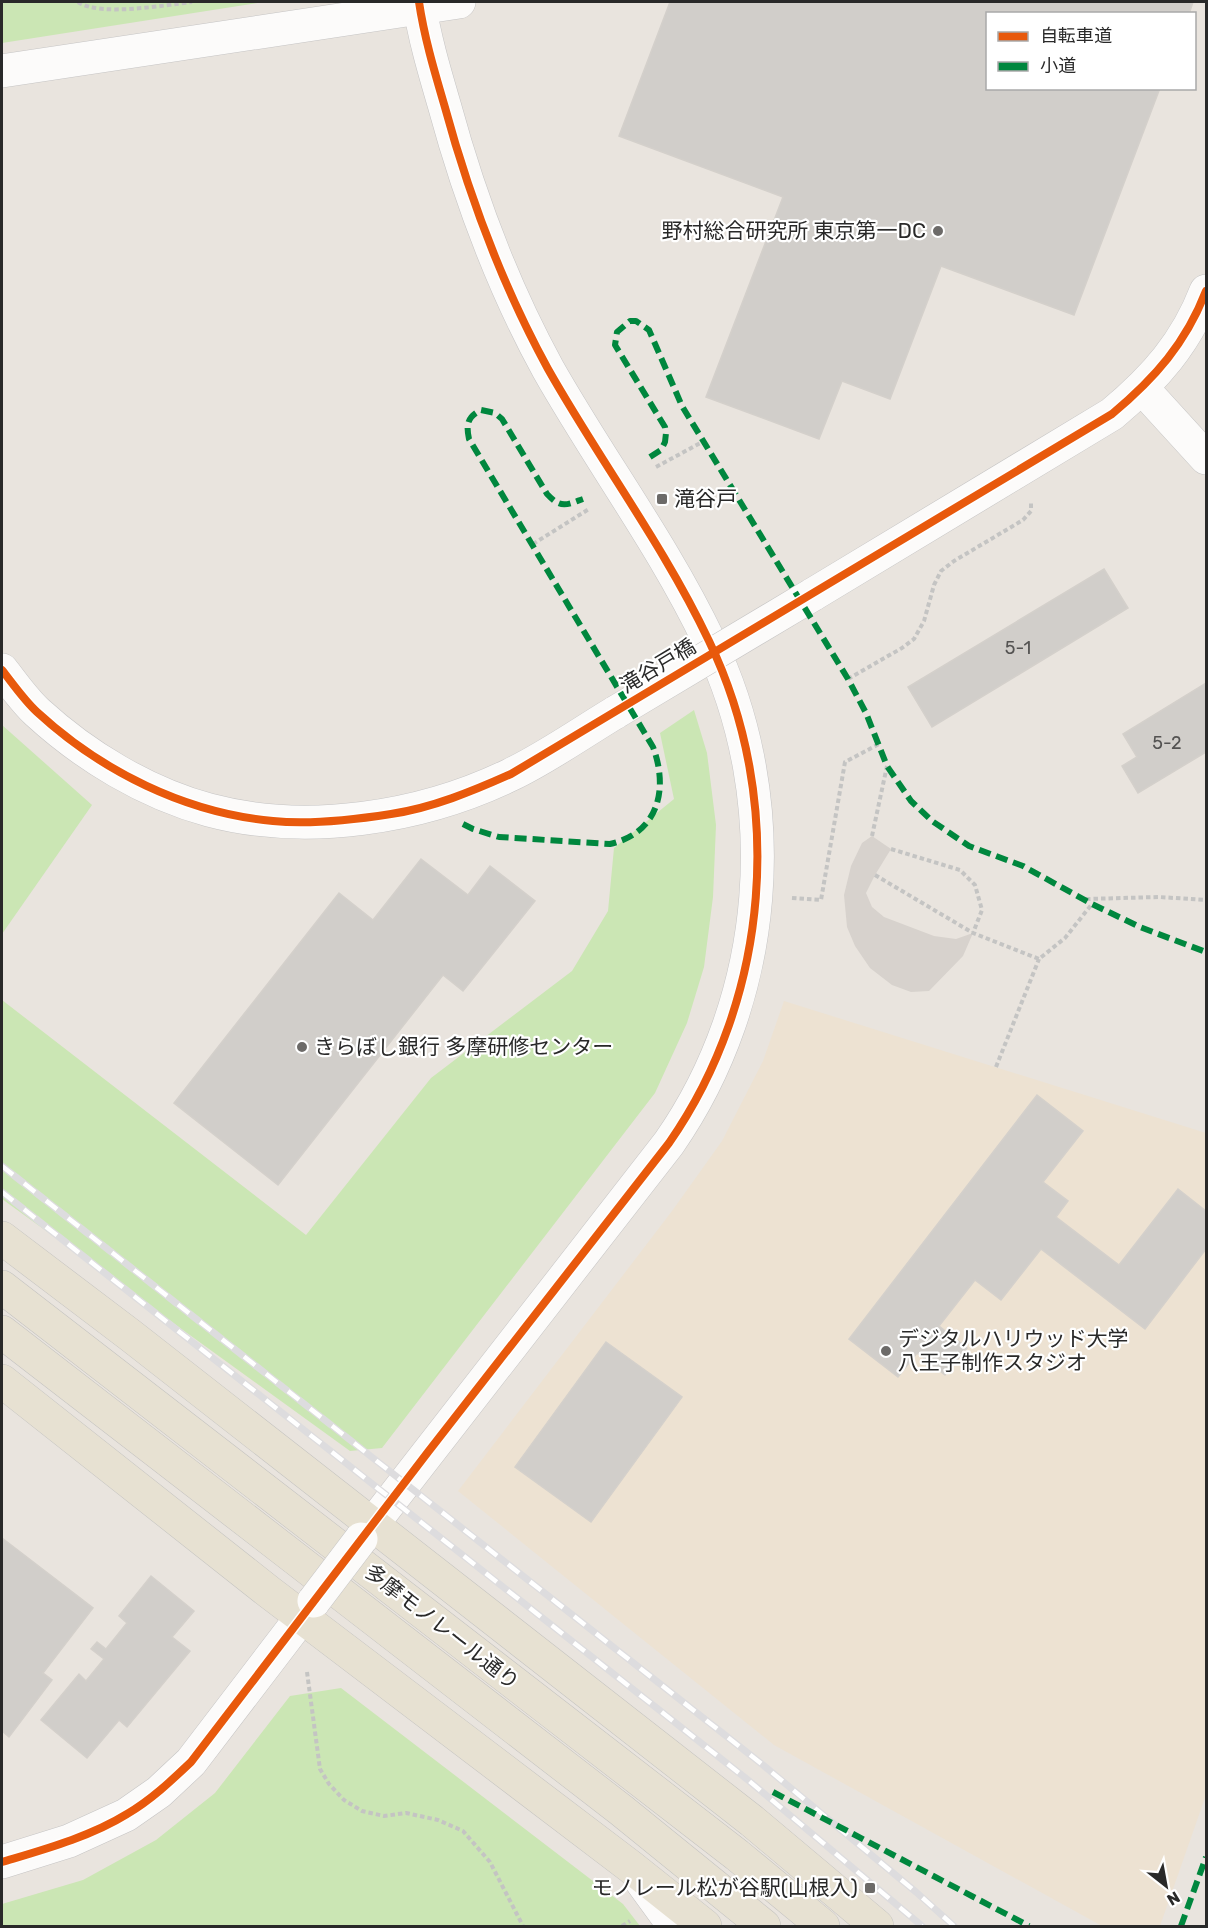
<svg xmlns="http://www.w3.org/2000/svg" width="1208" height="1928" font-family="Rubik,'Noto Sans JP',sans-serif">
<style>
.education{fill:#ede2d2}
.green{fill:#cbe6b4}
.plaza{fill:#d7d2cd}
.building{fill:#d1ceca;stroke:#d4d0cb;stroke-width:1.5}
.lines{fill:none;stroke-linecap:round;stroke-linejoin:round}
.minor-casing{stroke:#c5c4c4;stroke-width:34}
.major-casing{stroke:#c4c3c0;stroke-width:34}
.path{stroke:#c4c4c3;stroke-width:4;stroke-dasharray:4.5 3;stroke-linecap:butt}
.minor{stroke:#fcfbfa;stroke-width:33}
.major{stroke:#e7e1d2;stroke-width:33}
.rail-casing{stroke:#dddcde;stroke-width:7}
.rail{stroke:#fff;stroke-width:4.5;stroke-dasharray:14;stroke-linecap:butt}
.minor-bridge-casing{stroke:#c5c4c4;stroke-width:34;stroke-linecap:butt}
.minor-bridge{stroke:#fcfbfa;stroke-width:33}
.quiet{stroke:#00873e;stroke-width:6;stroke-dasharray:12 6;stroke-linecap:butt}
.cycleway-casing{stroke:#fff;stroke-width:11}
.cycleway{stroke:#e8590c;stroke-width:8}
.poi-dot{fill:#6c6a68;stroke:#fff;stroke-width:2}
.labels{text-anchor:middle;stroke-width:4.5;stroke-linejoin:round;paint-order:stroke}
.number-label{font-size:18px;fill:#545352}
.poi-label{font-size:21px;fill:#292929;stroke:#fff;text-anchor:start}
.street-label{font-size:21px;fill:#292929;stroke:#fff}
</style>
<rect width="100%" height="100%" fill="#e9e4de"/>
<path class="education" d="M784 1001 1206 1133V1795L1160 1926H1102L774 1745 458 1491 672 1211 722 1141 763 1061Z"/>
<g class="green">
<path d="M2 2H264L2 43Z"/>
<path d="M694 710 707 753 716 825 713 897 704 967 687 1023 655 1093 382 1448 350 1451 2 1199V1000L306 1235 431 1078 572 971 608 911 614 848 674 799 660 733Z"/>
<path d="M2 725 92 805 2 934Z"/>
<path d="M341 1688 623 1904 640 1926H2V1904L83 1880 156 1840 215 1793 290 1696Z"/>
</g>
<path class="plaza" d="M872 836 891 849 875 875 866 893 872 907 884 917 934 936 956 939 973 933 963 956 929 991 911 992 892 985 870 968 855 946 847 927 844 895 851 866 862 843Z"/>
<g class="building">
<path d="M670 2H1193L1189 14H988V88H1160L1074 315 941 266 890 399 842 381 819 439 706 397 783 197 619 136Z"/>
<path d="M1104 569 1128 608 932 727 908 687Z"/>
<path d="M1206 683V752L1138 793 1122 766 1137 757 1123 734Z"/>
<path d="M421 859 468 895 490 866 535 901 463 991 443 975 278 1185 174 1103 339 893 373 920Z"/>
<path d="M1037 1095 1083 1131 1043 1182 1068 1201 1056 1217 1119 1265 1178 1189 1206 1211V1249L1145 1329 1041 1249 1001 1300 975 1280 939 1326 967 1348 945 1375 917 1353 898 1377 849 1339Z"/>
<path d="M606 1342 682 1397 591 1522 515 1467Z"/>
<path d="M2 1538 93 1608 43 1673 52 1680 9 1737 2 1731Z"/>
<path d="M151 1576 194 1611 172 1637 190 1651 127 1727 119 1720 87 1758 41 1720 79 1674 86 1681 104 1659 91 1649 97 1642 106 1649 127 1623 119 1616Z"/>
</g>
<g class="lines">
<g class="minor-casing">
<g id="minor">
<path d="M2 71 459 2"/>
<path d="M1143 389 1206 458"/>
<path d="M812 595 1112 414C1155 378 1186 343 1206 291"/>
<path d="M2 670C13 684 24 700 37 712 85 756 146 793 209 810 306 836 421 818 510 775 546 758 581 733 616 712"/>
<path d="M361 1539 669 1143C770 998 786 801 709 641 664 546 600 461 548 369 502 285 469 196 444 104 434 70 424 36 419 2"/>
<path d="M2 1862 69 1841 126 1815 159 1792 191 1762 314 1601"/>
<path d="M642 1882 674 1926"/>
</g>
</g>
<g class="major-casing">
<g id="major">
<path d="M2 1238 130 1335 752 1821 877 1926"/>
<path d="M2 1287 737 1855 823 1926"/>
<path d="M2 1332 621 1810 764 1926"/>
<path d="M2 1381 269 1592 631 1867 705 1926"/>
</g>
</g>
<g class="path">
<path d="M78 2C101 17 164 5 192 2"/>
<path d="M656 467 704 441"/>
<path d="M533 544 589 509"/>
<path d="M848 679 902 648 914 639 924 621 934 585 941 571 954 561 1023 520 1031 511V501"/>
<path d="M872 836 887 766"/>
<path d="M891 849 960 870 975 885 982 910 973 933"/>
<path d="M875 875 973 933 1039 959 1065 938 1092 904"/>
<path d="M792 898 821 900 845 762 879 744"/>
<path d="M1086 899 1159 897 1206 900"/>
<path d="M996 1067 1039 959"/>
<path d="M307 1672 320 1769 329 1784 344 1800 362 1811 384 1816 406 1813 438 1820 463 1831 490 1862 523 1926"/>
<path d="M622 1926 630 1921"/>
</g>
<use href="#minor" class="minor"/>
<use href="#major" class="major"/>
<g class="rail-casing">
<g id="rail">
<path d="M2 1166 763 1765 916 1892 954 1926"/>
<path d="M2 1192 748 1780 922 1926"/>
</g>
</g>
<use href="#rail" class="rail"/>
<g class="minor-bridge-casing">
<g id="minor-bridge">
<path d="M616 712 812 595"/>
<path d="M314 1601 361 1539"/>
</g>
</g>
<use href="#minor-bridge" class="minor-bridge"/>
<g class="quiet">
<path d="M650 457 661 450 665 442 666 433 665 427 615 345 617 332 630 321H636L649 330 682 406 848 679 866 713 887 766 911 801 932 821 969 846 1023 866 1092 904 1140 927 1206 952"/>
<path d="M463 824 473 829 499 837 610 844C658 833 669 790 653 747L469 439C466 425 467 417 481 410L495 413 502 419 547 494C561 509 566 505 583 499"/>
<path d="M773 1792 1029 1926"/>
<path d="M1181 1926 1206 1857"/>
</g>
<g class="cycleway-casing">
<g id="cycleway">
<path d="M2 670C13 684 24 700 37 712 101 771 185 813 273 821 311 825 353 820 391 814 432 808 473 791 511 774L1112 414C1155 378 1186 343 1206 291"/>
<path d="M2 1862C42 1850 90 1837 127 1814 151 1800 171 1781 191 1762L428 1452 669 1143C770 998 786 801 709 641 664 546 600 461 548 369 502 285 469 196 444 104 434 70 424 36 419 2"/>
</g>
</g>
<use href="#cycleway" class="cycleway"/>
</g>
<g class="poi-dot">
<circle cx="938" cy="231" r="6"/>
<rect x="656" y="493" width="12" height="12" rx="3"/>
<circle cx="302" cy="1047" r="6"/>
<circle cx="886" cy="1351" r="6"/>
<rect x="864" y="1882" width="12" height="12" rx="3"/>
</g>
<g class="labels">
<g class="number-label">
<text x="1018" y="654">5-1</text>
<text x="1167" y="749">5-2</text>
</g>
<g class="poi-label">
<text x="926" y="238" text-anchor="end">野村総合研究所 東京第一DC</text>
<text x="674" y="506">滝谷戸</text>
<text x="314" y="1054">きらぼし銀行 多摩研修センター</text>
<text x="898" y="1346">デジタルハリウッド大学<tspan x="898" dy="24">八王子制作スタジオ</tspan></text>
<text x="858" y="1895" text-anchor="end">モノレール松が谷駅(山根入)</text>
</g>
<g class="street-label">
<text transform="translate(658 666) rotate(-31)" y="7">滝谷戸橋</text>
<text transform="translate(442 1627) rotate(38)" y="7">多摩モノレール通り</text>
</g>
</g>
<rect width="1208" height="1928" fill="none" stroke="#292929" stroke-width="6"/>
<rect x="986" y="12" width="210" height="78" fill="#ffffff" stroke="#a9a9a9" stroke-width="1.5"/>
<rect x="998" y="32" width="30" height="9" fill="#e8590c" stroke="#a9a9a9" stroke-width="1.5"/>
<text x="1040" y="42" font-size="18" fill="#292929">自転車道</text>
<rect x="998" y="62" width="30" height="9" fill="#00873e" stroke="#a9a9a9" stroke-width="1.5"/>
<text x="1040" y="72" font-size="18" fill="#292929">小道</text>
<g transform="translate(1166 1886) rotate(149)" stroke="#ffffff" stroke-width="4.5" paint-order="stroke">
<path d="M0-4.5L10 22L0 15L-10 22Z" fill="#292929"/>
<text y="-9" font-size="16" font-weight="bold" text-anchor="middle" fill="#292929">N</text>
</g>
</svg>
